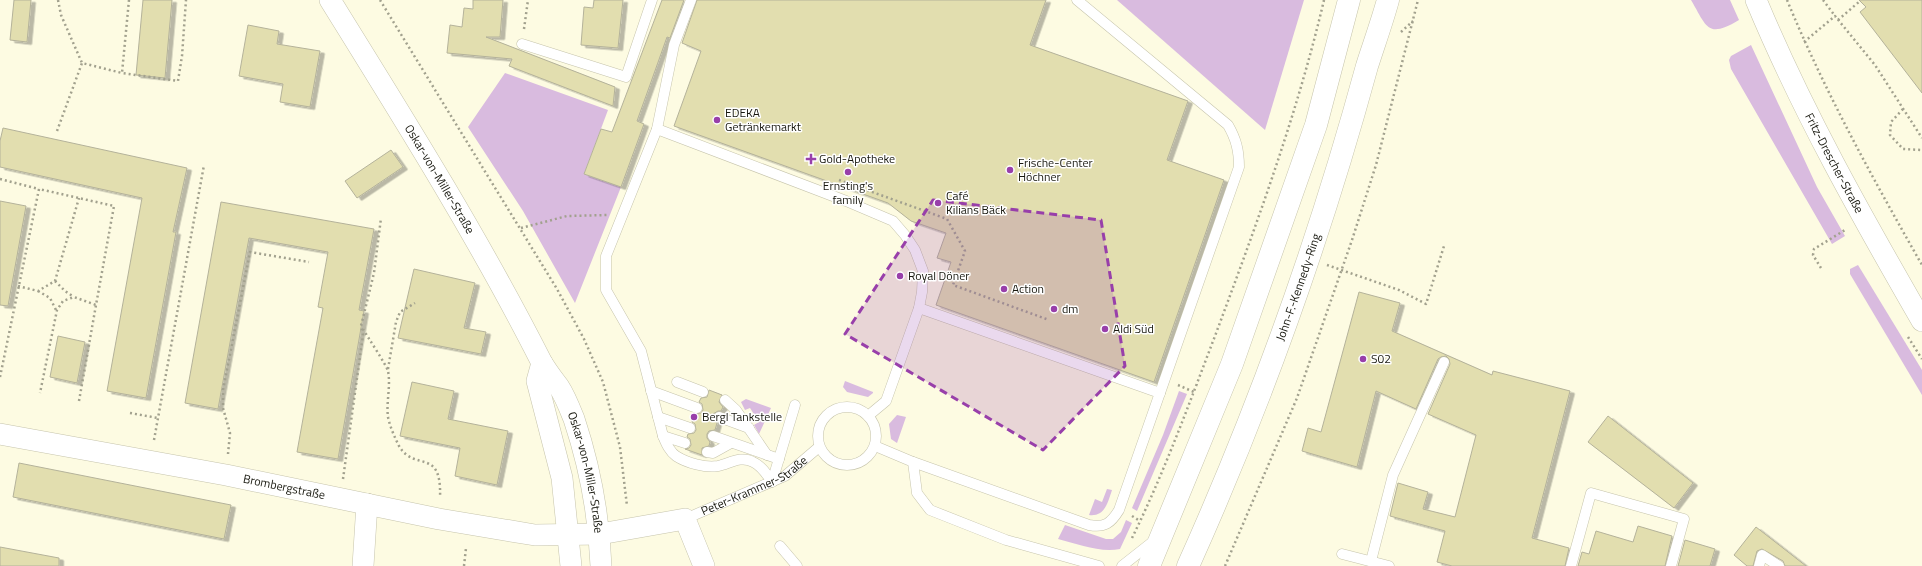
<svg xmlns="http://www.w3.org/2000/svg" width="1922" height="566" font-family="'Titillium Web',sans-serif">
<style>
.green{fill:#d9bbdf}
.building{fill:#e2deaf;stroke:#b4b29a;filter:url(#shadow)}
.lines{fill:none;stroke-linecap:round;stroke-linejoin:round}
.lane-casing{stroke:#c6c4ac;stroke-width:11}
.street-casing{stroke:#c6c4ac;stroke-width:22}
.secondary-casing{stroke:#c6c4ac;stroke-width:23}
.path{stroke:#a2a18e;stroke-width:2.5;stroke-dasharray:2 3;stroke-linecap:butt}
.lane{stroke:#fff;stroke-width:10}
.street{stroke:#fff;stroke-width:21}
.secondary{stroke:#fff;stroke-width:22}
.marked{fill:#983faa;fill-opacity:0.2;stroke:#983faa;stroke-width:3;stroke-dasharray:8 5;stroke-linejoin:round}
.poi-dot{fill:#983faa;stroke:#fff;stroke-width:1.5}
.labels{text-anchor:middle;stroke-width:3;stroke-linejoin:round;paint-order:stroke}
.poi-label{font-size:12px;fill:#18180f;stroke:#fff;text-anchor:start}
.street-label{font-size:12px;fill:#18180f;stroke:#fff}
</style>
<defs>
<filter id="shadow"><feDropShadow dx="4.5" dy="2.5" stdDeviation="0" flood-color="#0004"/></filter>
</defs>
<rect width="100%" height="100%" fill="#fdfbe2"/>
<g class="green">
<path d="M1117 0H1304L1265 130Z"/>
<path d="M1691 0H1730L1739 20C1707 39 1707 27 1691 0Z"/>
<path d="M1751 45 1817 187 1845 236 1832 244 1731 69 1729 60 1731 56Z"/>
<path d="M505 73 608 110 584 174 621 187 575 303 523 211 468 127Z"/>
<path d="M1858 265 1922 370V395L1850 274V269Z"/>
<path d="M845 381 873 392V393L868 397 847 392 843 387Z"/>
<path d="M1179 391 1187 394 1137 511 1132 508 1163 435Z"/>
<path d="M746 399 771 408 759 434 754 425 759 422 750 408 745 410 741 402Z"/>
<path d="M897 415 906 417 897 443 891 439 889 424Z"/>
<path d="M1107 489 1112 490C1108 502 1105 517 1089 515L1095 499 1102 502Z"/>
<path d="M1126 520 1132 523 1120 549C1100 553 1078 544 1058 539L1065 525 1106 539H1113L1121 532Z"/>
</g>
<g class="building">
<path d="M14 0H31L27 42 10 40Z"/>
<path d="M143 0H172L165 78 136 75Z"/>
<path d="M473 0H503L500 37H486L615 87 613 106 509 66 512 59 447 53 450 25 462 27 464 8 473 9Z"/>
<path d="M594 0H623L618 48 581 45 584 7 593 8Z"/>
<path d="M662 0H684L670 38 667 37 651 82 637 121 644 124 621 187 584 174 601 129 612 132Z"/>
<path d="M697 0H1046L1030 45 1188 101 1167 160 1224 180 1154 382 936 305 951 262 937 258 946 233 911 221 888 203 674 126 701 51 682 43Z"/>
<path d="M1859 0H1922V93L1860 12 1866 7Z"/>
<path d="M248 25 279 31 277 44 320 51 310 107 280 102 283 84 239 76Z"/>
<path d="M3 128 187 168 173 232H176L146 398 107 391 142 198 0 167V141Z"/>
<path d="M391 150 403 167 357 198 345 181Z"/>
<path d="M0 201 26 206 8 306 0 305Z"/>
<path d="M221 202 374 229 359 310 364 311 338 459 297 452 323 308 318 307 328 252 249 238 218 409 185 403Z"/>
<path d="M414 269 475 283 464 328 486 332 481 354 398 338Z"/>
<path d="M1359 292 1400 303 1392 331 1492 375 1493 371 1570 391 1532 538 1569 548 1565 566H1452L1437 562 1445 531 1390 516 1398 483 1428 492 1423 509 1455 517 1476 435 1428 414 1450 364 1449 359 1446 356 1441 357 1438 359 1416 409 1376 391 1357 467 1302 451 1308 428 1321 432Z"/>
<path d="M58 336 85 342 77 383 50 377Z"/>
<path d="M412 382 454 391 448 419 508 431 497 485 455 476 460 448 400 436Z"/>
<path d="M709 390 722 395 719 402 723 407 721 411H718L713 414V418L717 423 715 430 709 431 707 434V438L710 442 709 446 702 448V455L685 449 689 448 691 445 690 439 687 437 688 434 694 433 696 430 695 424 692 422 695 414 701 413 703 410 702 404 699 402 701 398 707 397Z"/>
<path d="M1608 416 1693 483 1674 508 1588 442Z"/>
<path d="M19 463 231 505 224 539 13 497Z"/>
<path d="M1638 526 1672 536 1665 566H1578L1582 552 1589 554 1596 531 1633 542Z"/>
<path d="M1756 527 1806 566H1785L1783 561 1762 549 1757 551 1753 566H1747L1734 555Z"/>
<path d="M1685 540 1715 549 1710 566H1678Z"/>
<path d="M0 547 59 558V566H0Z"/>
</g>
<g class="lines">
<g class="lane-casing">
<g id="lane">
<path d="M522 44 626 77 652 0"/>
<path d="M657 129 674 45 691 0"/>
<path d="M919 308 1160 393"/>
<path d="M677 382 703 392"/>
<path d="M651 391 697 408"/>
<path d="M725 400 736 410 767 455"/>
<circle cx="847" cy="436" r="29"/>
<path d="M658 417 690 428"/>
<path d="M719 417 749 428"/>
<path d="M663 436 685 443"/>
<path d="M713 436 779 459"/>
<path d="M875 446 913 462 917 493 930 510 1006 540 1099 566"/>
<path d="M707 452 713 453 731 443"/>
<path d="M913 462 1089 525C1105 528 1111 523 1119 510L1239 167C1239 150 1236 139 1228 125L1077 0"/>
<path d="M772 482C767 475 762 466 753 462 741 455 729 464 718 466 705 468 687 463 676 456 669 451 666 443 663 436L641 351 606 290V256L657 129 846 201 893 221 905 235 915 250 923 271 922 292 919 308 886 401 868 416"/>
<path d="M772 482 795 405"/>
<path id="s1" d="M685 519 785 476 819 447"/>
<path d="M780 546 797 566"/>
<path d="M1342 554 1389 566"/>
<path d="M1371 561 1393 475 1444 362"/>
<path d="M1122 566 1155 540"/>
<path d="M1571 566 1591 493 1684 519 1671 566"/>
<path d="M1759 566 1762 555 1779 566"/>
</g>
</g>
<g class="street-casing">
<g id="street">
<path id="s2" d="M330 0C404 119 478 237 541 361 546 370 553 379 559 387 565 396 570 409 574 419 590 467 599 516 601 566"/>
<path id="s3" d="M1756 0C1802 111 1862 217 1922 321"/>
<path d="M542 363 537 381 562 478 571 566"/>
<path id="s4" d="M0 434 226 475 439 519 535 535 600 534 685 519 704 566"/>
<path d="M363 566 367 504"/>
</g>
</g>
<g class="secondary-casing">
<g id="secondary">
<path d="M1149 566 1232 364 1316 125 1349 0"/>
<path id="s5" d="M1188 566C1261 404 1320 238 1367 66 1374 44 1382 22 1388 0"/>
</g>
</g>
<g class="path">
<path d="M58 0 61 15 82 63"/>
<path d="M129 0 122 73 178 81 182 56 186 0"/>
<path d="M380 0 557 289 584 339 603 382 620 447 627 506"/>
<path d="M1787 0C1825 92 1873 179 1922 265"/>
<path d="M1823 0 1835 16"/>
<path d="M1838 20 1860 1"/>
<path d="M524 29 528 0"/>
<path d="M1401 32 1413 21"/>
<path d="M1804 42 1835 16 1875 65 1922 138"/>
<path d="M1903 109 1891 122 1890 135 1903 149 1922 150"/>
<path d="M57 131 82 63 122 73"/>
<path d="M0 179 39 189"/>
<path d="M839 180 947 219 965 251 953 285 1049 320"/>
<path d="M521 228 567 216 607 215"/>
<path d="M1327 265 1399 290 1426 304 1444 246"/>
<path d="M1821 268 1813 255 1814 249 1845 230"/>
<path d="M55 281 65 291 74 297"/>
<path d="M18 286 38 291 55 281 79 198"/>
<path d="M38 291 50 298 56 310"/>
<path d="M363 329C367 336 387 366 388 371 391 386 386 402 388 417 390 427 395 438 399 446 415 473 442 446 440 498"/>
<path d="M1908 337 1922 359"/>
<path d="M388 369 396 322 400 312 415 303"/>
<path d="M0 377 39 189 114 206 96 305 74 297 63 301 57 310 40 393"/>
<path d="M1178 385 1194 392"/>
<path d="M79 401 96 305"/>
<path d="M130 413 158 418"/>
<path d="M154 440 204 165"/>
<path d="M228 454 230 433 223 408V390L250 252 309 262"/>
<path d="M343 479 363 335 361 326 374 273 381 218"/>
<path d="M1132 516 1140 521"/>
<path d="M1132 538C1164 473 1189 404 1215 336 1256 226 1297 115 1324 0"/>
<path d="M464 566 466 548"/>
<path d="M1225 566 1297 398 1352 240 1376 165 1418 0"/>
</g>
<use href="#lane" class="lane"/>
<use href="#street" class="street"/>
<use href="#secondary" class="secondary"/>
</g>
<path class="marked" d="M933 200 1101 220 1125 366 1043 450 845 334Z"/>
<g class="poi-dot">
<circle cx="717" cy="120" r="4"/>
<path d="M809 153h4v4h4v4h-4v4h-4v-4h-4v-4h4z"/>
<circle cx="1010" cy="170" r="4"/>
<circle cx="848" cy="172" r="4"/>
<circle cx="938" cy="203" r="4"/>
<circle cx="900" cy="276" r="4"/>
<circle cx="1004" cy="289" r="4"/>
<circle cx="1054" cy="309" r="4"/>
<circle cx="1105" cy="329" r="4"/>
<circle cx="1363" cy="359" r="4"/>
<circle cx="694" cy="417" r="4"/>
</g>
<g class="labels">
<g class="poi-label">
<text x="725" y="117">EDEKA<tspan x="725" dy="14">Getränkemarkt</tspan></text>
<text x="819" y="163">Gold-Apotheke</text>
<text x="1018" y="167">Frische-Center<tspan x="1018" dy="14">Höchner</tspan></text>
<text x="848" y="190" text-anchor="middle">Ernsting's<tspan x="848" dy="14">family</tspan></text>
<text x="946" y="200">Café<tspan x="946" dy="14">Kilians Bäck</tspan></text>
<text x="908" y="280">Royal Döner</text>
<text x="1012" y="293">Action</text>
<text x="1062" y="313">dm</text>
<text x="1113" y="333">Aldi Süd</text>
<text x="1371" y="363">S02</text>
<text x="702" y="421">Bergl Tankstelle</text>
</g>
<g class="street-label">
<text dy="4" stroke="none"><textPath href="#s3" startOffset="181">Fritz-Drescher-Straße</textPath></text>
<text dy="4" stroke="none"><textPath href="#s2" startOffset="210">Oskar-von-Miller-Straße</textPath></text>
<text dy="4" stroke="none"><textPath href="#s5" startOffset="300">John-F.-Kennedy-Ring</textPath></text>
<text dy="4" stroke="none"><textPath href="#s2" startOffset="540">Oskar-von-Miller-Straße</textPath></text>
<text dy="4" stroke="none"><textPath href="#s1" startOffset="77">Peter-Krammer-Straße</textPath></text>
<text dy="4" stroke="none"><textPath href="#s4" startOffset="289">Brombergstraße</textPath></text>
</g>
</g>
</svg>
